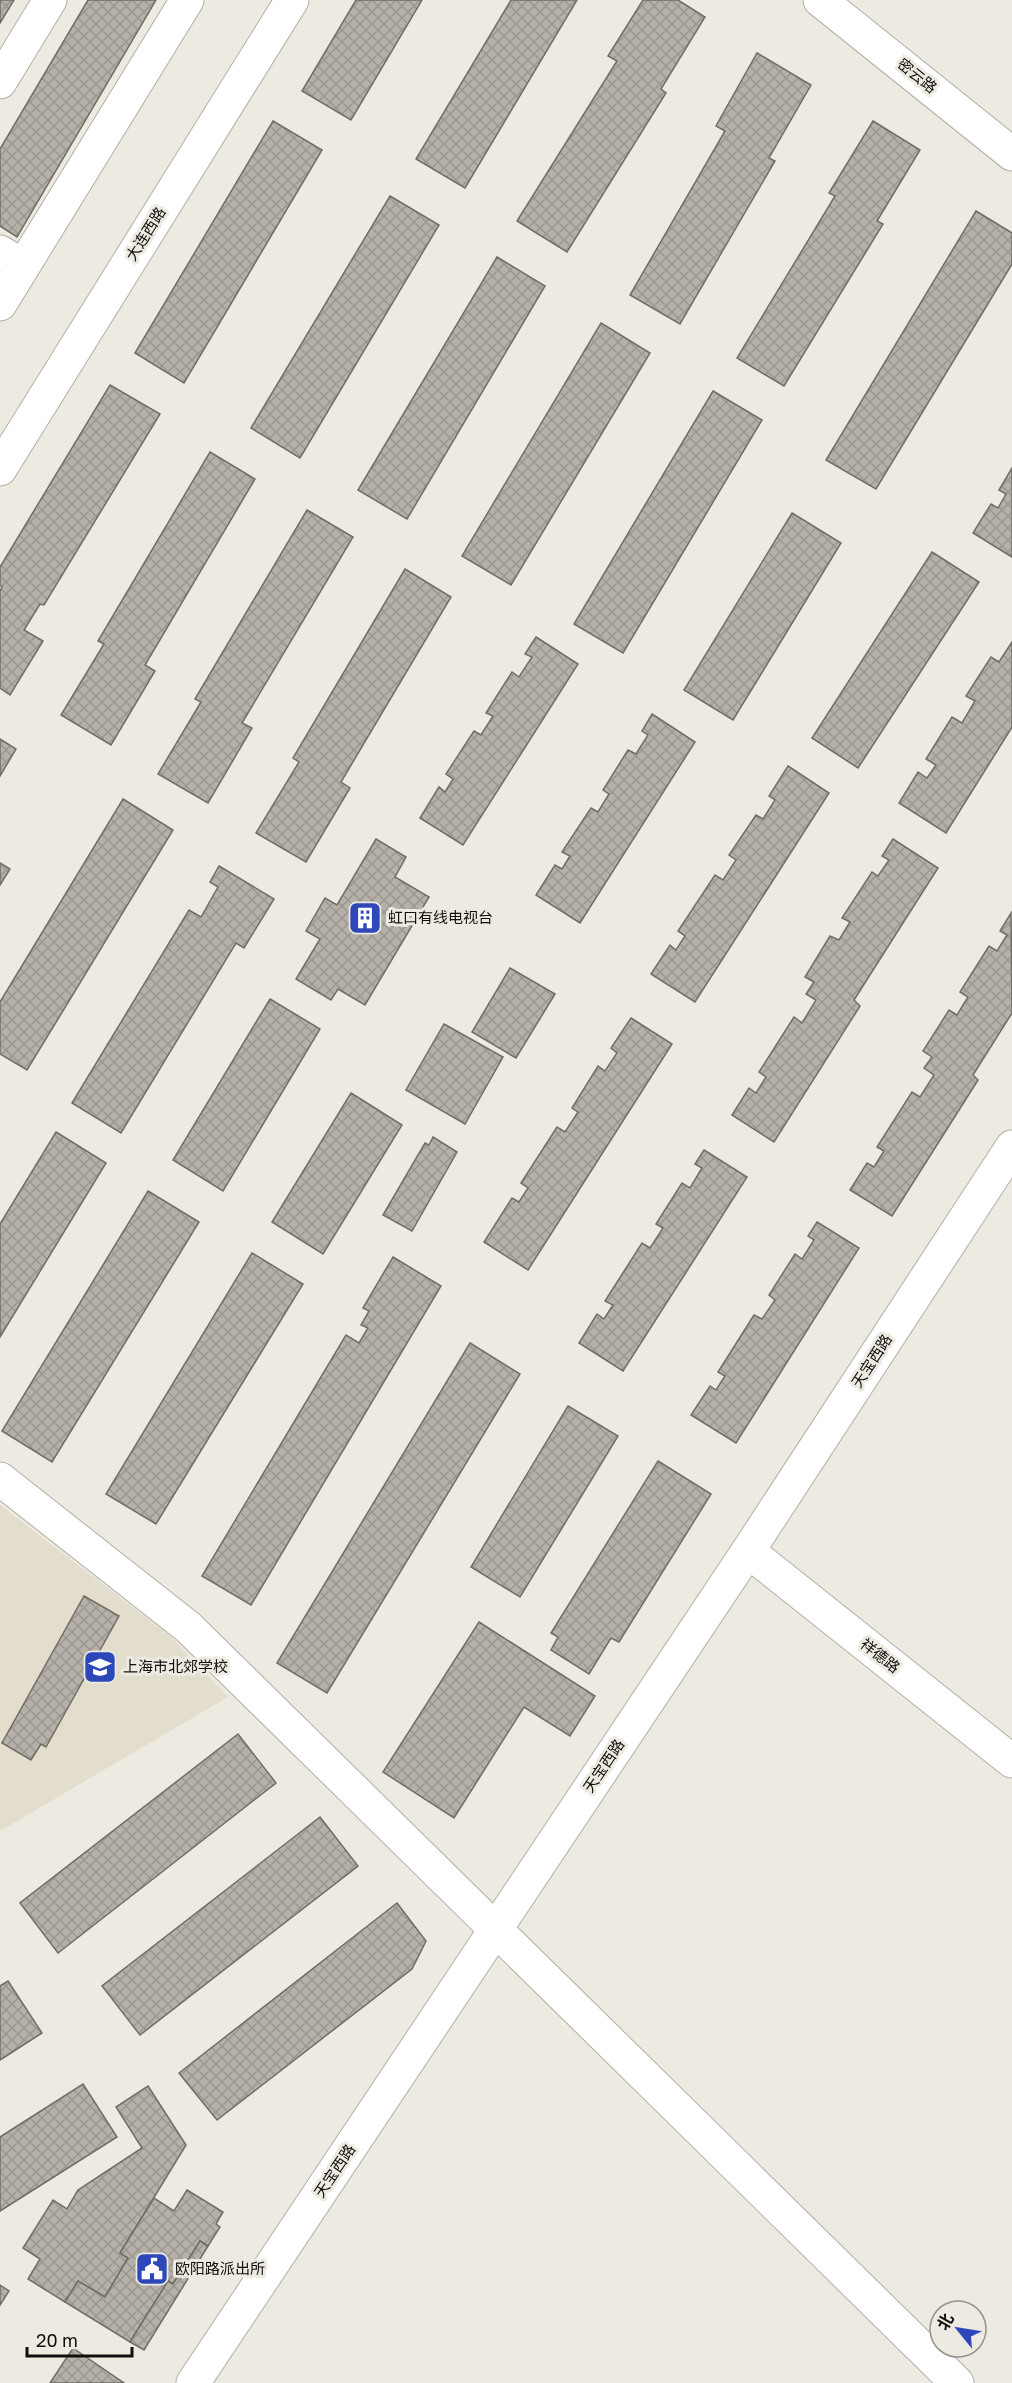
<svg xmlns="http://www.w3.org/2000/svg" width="1012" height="2383" font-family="'Golos Text','Noto Sans SC',sans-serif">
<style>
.built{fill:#e3ddcd}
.building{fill:url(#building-cross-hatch);stroke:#706d65;stroke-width:1.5}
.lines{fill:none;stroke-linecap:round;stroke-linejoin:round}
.minor-casing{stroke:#b3afa7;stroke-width:35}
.major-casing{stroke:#b3afa7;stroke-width:35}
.minor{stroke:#fff;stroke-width:33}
.major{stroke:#fff;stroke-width:33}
.labels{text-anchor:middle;stroke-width:6;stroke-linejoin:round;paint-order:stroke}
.street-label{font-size:15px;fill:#100f0c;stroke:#edeae1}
.poi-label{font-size:15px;fill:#100f0c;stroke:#edeae1;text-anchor:start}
</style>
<defs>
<pattern id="building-cross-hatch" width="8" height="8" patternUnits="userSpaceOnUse" patternTransform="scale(1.5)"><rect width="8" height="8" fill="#b5b1a9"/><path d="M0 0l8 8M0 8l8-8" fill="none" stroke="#9b9790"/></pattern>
</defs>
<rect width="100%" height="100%" fill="#edeae1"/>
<path class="built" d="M0 1505 170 1636 228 1697 0 1831Z"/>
<g class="building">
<path d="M0 0H14L0 23Z"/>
<path d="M88 0H156L17 237 0 226V149Z"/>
<path d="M356 0H422L351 120 302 91Z"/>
<path d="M511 0H577L465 188 416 159Z"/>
<path d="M643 0H678L705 17 661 89 666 93 567 252 517 221 617 61 608 56Z"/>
<path d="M757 53 811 85 769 158 775 161 680 324 630 295 725 131 716 126Z"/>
<path d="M273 121 322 150 184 383 135 353Z"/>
<path d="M873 121 920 150 877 221 883 224 784 386 737 358 835 196 829 193Z"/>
<path d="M390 196 439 225 300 458 251 428Z"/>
<path d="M976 211 1012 233V264L876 489 826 460Z"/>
<path d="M497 257 545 286 407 519 358 490Z"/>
<path d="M601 323 650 353 511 585 462 556Z"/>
<path d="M110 385 160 414 44 605 40 604 24 630 43 641 10 695 0 688V591L2 587 0 585V567Z"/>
<path d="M713 391 762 420 623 653 574 624Z"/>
<path d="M210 452 255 479 145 665 155 671 111 745 61 715 104 644 98 641Z"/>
<path d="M1012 468V557L973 533 991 504 998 508 1006 494 999 490Z"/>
<path d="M307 510 353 537 242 723 252 728 208 803 158 774 201 702 195 699Z"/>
<path d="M792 513 841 543 733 720 684 690Z"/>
<path d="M932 552 979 582 858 768 812 738Z"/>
<path d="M405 569 451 597 341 782 350 788 306 862 256 833 299 762 293 758Z"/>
<path d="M536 637 578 664 463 845 420 818 439 787 445 792 453 779 446 774 474 731 481 735 493 716 486 713 512 672 519 677 532 657 525 654Z"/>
<path d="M1012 642V727L946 833 899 803 918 772 927 778 936 765 926 759 952 717 962 723 975 701 966 696 991 657 999 662Z"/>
<path d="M652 714 695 742 580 923 536 895 555 865 562 869 570 856 562 852 591 808 598 812 609 794 603 790 628 750 636 754 648 735 642 731Z"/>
<path d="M0 739 16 749 0 776Z"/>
<path d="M788 766 829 793 695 1002 651 974 670 945 676 950 685 936 678 931 715 875 723 880 736 860 729 855 756 815 763 819 775 800 769 796Z"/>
<path d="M123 799 173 830 27 1070 0 1054V1002Z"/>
<path d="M376 839 406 857 395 877 429 897 365 1005 338 989 331 1000 296 979 320 939 306 931 325 898 337 905Z"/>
<path d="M893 839 938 868 854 1000 860 1006 774 1142 732 1115 749 1088 756 1093 766 1077 759 1072 794 1017 802 1023 816 1000 806 994 814 982 805 977 830 936 839 940 850 922 842 918 872 872 878 876 889 860 882 856Z"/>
<path d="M0 863 10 869 0 885Z"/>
<path d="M219 866 274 899 244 948 236 943 121 1133 72 1103 189 910 201 917 218 887 210 882Z"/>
<path d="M1011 913 1012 1013 973 1075 978 1080 892 1216 850 1190 867 1163 874 1167 884 1151 877 1147 912 1092 920 1097 934 1075 924 1068 932 1057 923 1051 949 1010 957 1015 968 997 960 992 989 946 997 951 1007 935 1000 931Z"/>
<path d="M510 968 555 994 516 1058 472 1032Z"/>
<path d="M270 999 320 1029 223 1191 173 1160Z"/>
<path d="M631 1018 672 1044 528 1270 484 1242 512 1198 519 1202 528 1188 521 1183 557 1127 565 1132 578 1112 572 1108 598 1066 605 1071 617 1053 611 1048Z"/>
<path d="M444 1024 503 1057 465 1124 406 1090Z"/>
<path d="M351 1093 402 1125 323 1254 272 1222Z"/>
<path d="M56 1132 106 1163 0 1337V1224Z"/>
<path d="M433 1137 457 1152 412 1231 383 1215 425 1143 429 1145Z"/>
<path d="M704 1150 747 1177 623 1371 579 1343 597 1314 604 1319 613 1305 605 1301 642 1243 650 1248 663 1228 656 1224 682 1183 690 1188 702 1168 695 1164Z"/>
<path d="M148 1191 199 1222 52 1462 2 1431Z"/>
<path d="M817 1222 859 1248 736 1443 691 1415 710 1386 716 1390 725 1376 718 1372 754 1315 762 1319 775 1300 769 1295 795 1254 802 1259 814 1240 808 1236Z"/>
<path d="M252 1253 303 1284 156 1524 106 1494Z"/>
<path d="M393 1257 441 1286 251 1605 202 1576 346 1335 359 1343 368 1328 361 1325 369 1311 363 1308Z"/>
<path d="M470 1343 520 1374 327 1693 277 1663Z"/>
<path d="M568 1406 618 1436 520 1597 471 1567Z"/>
<path d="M658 1461 711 1494 619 1642 611 1638 589 1674 551 1650 558 1637 551 1633Z"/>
<path d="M84 1596 119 1616 46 1747 41 1744 31 1760 2 1743Z"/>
<path d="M479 1622 595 1696 570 1736 524 1707 454 1818 383 1772Z"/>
<path d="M238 1734 276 1783 58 1953 20 1903Z"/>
<path d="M320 1817 358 1866 140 2035 102 1986Z"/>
<path d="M397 1903 426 1941 412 1969 217 2120 179 2073Z"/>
<path d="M8 1981 42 2033 0 2060V1986Z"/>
<path d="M83 2084 117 2137 0 2211V2137Z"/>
<path d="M148 2086 186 2145 120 2253 128 2258 105 2297 78 2281 65 2302 28 2279 40 2259 23 2248 53 2200 67 2209 78 2190 142 2148 116 2107Z"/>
<path d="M187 2190 223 2212 216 2224 220 2227 208 2246 200 2241 173 2284 168 2281 130 2342 65 2302 78 2281 105 2297 128 2258 120 2253 154 2198 174 2211Z"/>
<path d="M200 2241 208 2246 144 2350 130 2342 168 2281 173 2284Z"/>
<path d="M0 2285 9 2291 0 2305Z"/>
<path d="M73 2348 124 2383H50Z"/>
</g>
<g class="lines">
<g class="minor-casing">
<g id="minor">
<path d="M820 0 1012 154"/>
<path d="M0 82 50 0"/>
<path d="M0 252 23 266"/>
<path d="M0 1479 188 1627 957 2383"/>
<path d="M748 1551 1012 1761"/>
<path d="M193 2383 748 1551 1012 1147"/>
</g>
</g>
<g class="major-casing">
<g id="major">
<path d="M0 304 187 0"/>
<path d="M0 469 292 0"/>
</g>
</g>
<use href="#minor" class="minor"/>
<use href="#major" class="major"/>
</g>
<defs>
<g id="building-square" transform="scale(1.725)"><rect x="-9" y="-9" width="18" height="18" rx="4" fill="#2e48b9" stroke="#edeae1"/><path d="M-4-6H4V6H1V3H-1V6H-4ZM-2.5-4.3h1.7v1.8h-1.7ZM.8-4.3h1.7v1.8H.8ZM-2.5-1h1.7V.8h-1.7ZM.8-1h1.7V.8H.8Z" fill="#fff"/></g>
<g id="school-square" transform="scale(1.725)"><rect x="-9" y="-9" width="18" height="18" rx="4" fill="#2e48b9" stroke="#edeae1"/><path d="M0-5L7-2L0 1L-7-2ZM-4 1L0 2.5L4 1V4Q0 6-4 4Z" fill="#fff"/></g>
<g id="civic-square" transform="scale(1.725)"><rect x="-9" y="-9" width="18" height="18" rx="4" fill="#2e48b9" stroke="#edeae1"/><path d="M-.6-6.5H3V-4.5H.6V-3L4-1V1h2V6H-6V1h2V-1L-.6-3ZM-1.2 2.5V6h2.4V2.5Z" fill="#fff"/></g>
</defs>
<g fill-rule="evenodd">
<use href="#building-square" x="365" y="918"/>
<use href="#school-square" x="100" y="1667"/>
<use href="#civic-square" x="152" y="2269"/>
</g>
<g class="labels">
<g class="street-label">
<text transform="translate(917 76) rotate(39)" y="5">密云路</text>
<text transform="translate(146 234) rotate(-58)" y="5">大连西路</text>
<text transform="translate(872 1361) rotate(-57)" y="5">天宝西路</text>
<text transform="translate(880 1656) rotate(38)" y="5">祥德路</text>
<text transform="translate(604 1766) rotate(-56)" y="5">天宝西路</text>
<text transform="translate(335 2171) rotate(-56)" y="5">天宝西路</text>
</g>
<g class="poi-label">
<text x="388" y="923">虹口有线电视台</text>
<text x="123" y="1672">上海市北郊学校</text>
<text x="175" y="2274">欧阳路派出所</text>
</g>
</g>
<g transform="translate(958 2329) rotate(300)"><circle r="28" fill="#edeae1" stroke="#95928c" stroke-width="1.5"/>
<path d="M0-4.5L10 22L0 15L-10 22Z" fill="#2e48b9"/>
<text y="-9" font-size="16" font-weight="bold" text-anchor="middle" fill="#100f0c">北</text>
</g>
<path d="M27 2347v9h105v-9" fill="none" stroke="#100f0c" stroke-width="3"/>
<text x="36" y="2347" font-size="18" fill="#100f0c" stroke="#edeae1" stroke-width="4.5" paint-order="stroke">20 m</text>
</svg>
